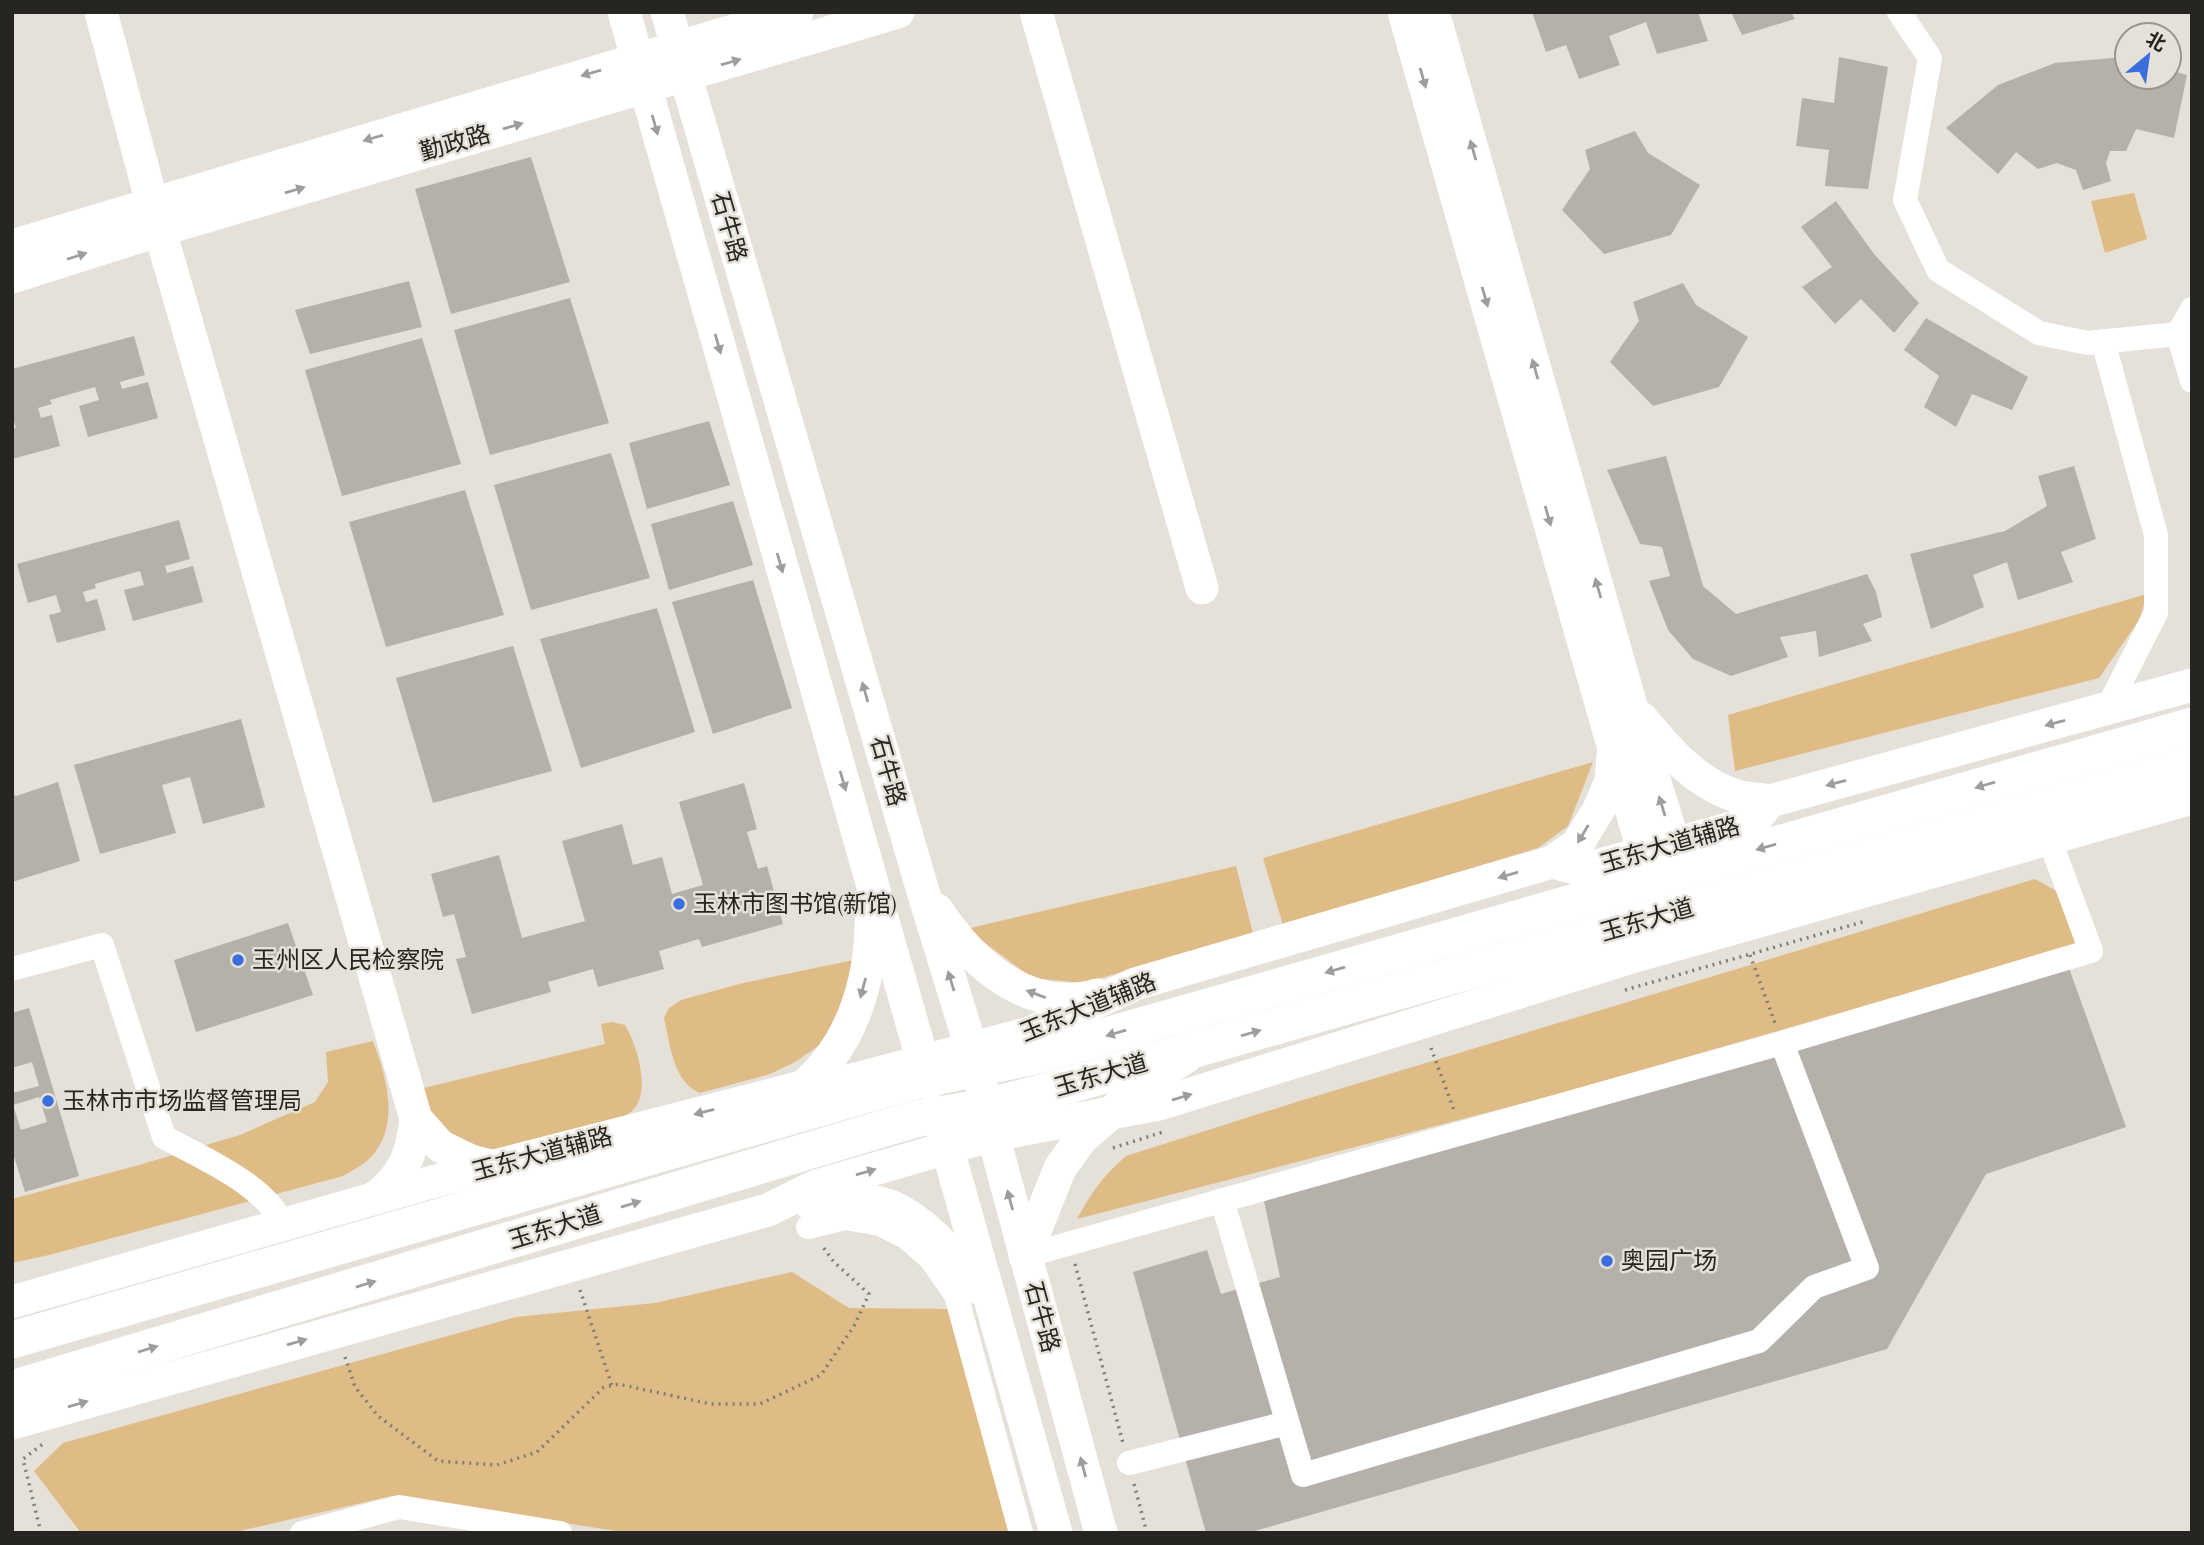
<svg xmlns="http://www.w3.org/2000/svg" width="2204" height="1545" font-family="Spectral,'Noto Sans SC',serif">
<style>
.green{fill:#dfbb85}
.building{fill:#b5b0a9;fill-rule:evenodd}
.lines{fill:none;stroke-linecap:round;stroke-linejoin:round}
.path{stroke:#807d77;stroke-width:3.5;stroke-dasharray:2 5;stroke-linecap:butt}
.street{stroke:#fff;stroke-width:24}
.secondary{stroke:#fff;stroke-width:33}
.primary{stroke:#fff;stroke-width:37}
.oneway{fill:#9e9d9c}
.poi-dot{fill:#3a6ede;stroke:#e5e0d8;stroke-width:2.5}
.labels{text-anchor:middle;stroke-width:5;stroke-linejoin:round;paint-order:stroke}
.street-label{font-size:24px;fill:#272522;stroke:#e5e0d8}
.poi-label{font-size:24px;fill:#272522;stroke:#e5e0d8;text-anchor:start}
</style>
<rect width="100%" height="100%" fill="#e5e0d8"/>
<g class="green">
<path d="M2134 193 2147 239 2105 253 2091 201Z"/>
<path d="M2147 594 2139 620 2099 678 1735 771 1728 715Z"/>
<path d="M1593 762 1568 826 1538 848 1283 925 1263 858Z"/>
<path d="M1236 866 1253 934 1084 983 1032 978 966 929Z"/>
<path d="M2035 879 2058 892 2076 945 1551 1096 1077 1219C1091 1193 1103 1176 1126 1156L1303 1100Z"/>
<path d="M854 960 845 1011 821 1044 795 1062 770 1074 700 1093C673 1082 670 1044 664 1018L669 1008 681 1000 743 983Z"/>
<path d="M612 1022 625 1025C637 1045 652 1093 632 1111 618 1124 523 1144 499 1150 462 1145 430 1127 420 1089L605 1044 601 1024Z"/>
<path d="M373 1041C386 1076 401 1125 371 1157 364 1165 352 1170 343 1176L49 1255 12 1263V1199L139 1165 240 1135 315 1102 328 1082 326 1052Z"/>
<path d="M792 1272 849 1308 949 1309 1013 1533H629L392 1496 231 1533H81L34 1471 63 1443 516 1317 655 1303Z"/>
</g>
<g class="building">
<path d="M1532 12H1698L1708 41 1657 54 1646 22 1609 36 1620 65 1579 79 1566 45 1546 52Z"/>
<path d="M1731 12H1791L1795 19 1742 35Z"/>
<path d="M1839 57 1888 67 1868 189 1825 186 1829 150 1796 146 1802 98 1834 103Z"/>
<path d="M2124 57 2127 58V77H2169V70L2187 75 2174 138 2136 129 2126 151H2110L2106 163 2111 181 2083 190 2076 170 2057 163 2038 169 2016 152 1998 174 1946 128 1998 85 2055 63Z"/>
<path d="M1635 131 1648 153 1700 185 1671 235 1604 254 1562 210 1590 169 1585 150Z"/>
<path d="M531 157 570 282 451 314 415 189Z"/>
<path d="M1836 201 1874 254 1919 303 1894 333 1861 299 1835 324 1802 287 1832 267 1801 227Z"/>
<path d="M409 281 422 327 310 354 295 310Z"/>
<path d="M1683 283 1696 305 1748 337 1719 387 1653 406 1610 362 1639 321 1633 302Z"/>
<path d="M570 298 609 423 490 455 454 330Z"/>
<path d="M1926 318 2028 377 2012 410 1972 394 1956 427 1924 407 1939 376 1904 350Z"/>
<path d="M134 336 145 375 120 382 122 389 148 382 158 418 88 437 79 406 99 400 95 387 50 400 52 404 38 408 41 418 52 415 60 446 12 459V428H16L12 414V369Z"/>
<path d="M422 338 461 464 342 496 305 370Z"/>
<path d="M709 421 730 485 647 509 629 443Z"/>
<path d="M611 453 650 578 531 610 494 485Z"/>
<path d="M1666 456 1703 586 1736 614 1867 574 1876 592 1882 617 1863 624 1872 641 1819 657 1816 631 1780 637 1788 657 1731 676 1693 659 1668 630 1649 581 1670 576 1662 547 1640 544 1607 470Z"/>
<path d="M2074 466 2096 539 2061 552 2073 582 2018 600 2007 562 1973 575 1984 607 1931 629 1910 554 2005 531 2047 506 2038 476Z"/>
<path d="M465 490 504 615 386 647 349 522Z"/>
<path d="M733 501 753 565 669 590 651 524Z"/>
<path d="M179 520 190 559 165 566 167 573 193 566 203 602 133 621 124 590 144 585 140 571 95 584 96 588 83 592 86 602 97 599 106 630 57 643 49 615 61 612 56 595 28 603 17 564Z"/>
<path d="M753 580 792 708 713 734 672 602Z"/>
<path d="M657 608 695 732 581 768 540 639Z"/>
<path d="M513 646 552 771 433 803 396 678Z"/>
<path d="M241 719 265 807 203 824 190 777 162 785 176 833 100 854 74 765Z"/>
<path d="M58 782 80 861 12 882V794L16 796Z"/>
<path d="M744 783 757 829 747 832 758 869 767 866 783 924 702 947 699 939 659 951 664 969 598 987 593 969 548 982 551 992 472 1014 456 959 466 957 454 914 443 917 431 874 499 855 522 938 585 921 562 841 622 824 633 865 662 857 672 894 703 885 679 802Z"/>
<path d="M288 923 313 995 196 1032 174 960Z"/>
<path d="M2069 968 2126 1127 1986 1174 1887 1349 1248 1533H1206L1133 1272 1207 1250 1221 1294 1280 1277 1263 1196Z"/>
<path d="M29 1008 79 1176 25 1192 12 1150V1093L39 1086 32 1062 12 1068V1013ZM39 1097 47 1122 21 1130 13 1105Z"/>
</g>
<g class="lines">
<g class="path">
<path d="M1750 955 1775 1023"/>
<path d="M1625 990 1866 921"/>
<path d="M1431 1048 1455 1113"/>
<path d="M1113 1148 1163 1132"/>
<path d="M1075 1264 1123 1443"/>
<path d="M580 1290 612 1386"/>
<path d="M345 1357 355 1387 378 1416 438 1461 497 1465 537 1452 603 1388 618 1384 711 1404H760L821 1375 854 1326 869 1294 834 1262 823 1247"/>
<path d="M1134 1484 1147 1533"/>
<path d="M41 1533 23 1459 44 1443"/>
</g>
<g class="street">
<path d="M1899 12 1930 58 1905 200 1938 270 2039 333 2088 343 2178 334"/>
<path d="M2192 309 2178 334 2192 381"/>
<path d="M2103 341 2156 535V613L2107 709"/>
<path d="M12 969 102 945 164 1137C202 1158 265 1184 283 1225"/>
<path d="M1222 1200 1303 1475 1759 1341 1814 1287 1867 1268 1782 1043"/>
<path d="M808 1227 845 1218 880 1224 906 1237 931 1259 956 1295 1021 1533"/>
<path d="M1025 1256 1782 1043 2091 951 2049 838"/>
<path d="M1129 1463 1287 1423"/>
<path d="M302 1533 399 1507 560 1533"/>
</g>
<g class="secondary">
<path d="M101 12 152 203 416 1119C412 1154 404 1176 375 1198"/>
<path d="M624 12 929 1083"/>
<path d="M667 12 922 888 977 1067 993 1135 1101 1533"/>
<path d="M1036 12 1202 588"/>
<path d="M1404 12 1650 875"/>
<path d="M1433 12 1632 709 1681 866"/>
<path d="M12 246 797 12"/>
<path d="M12 277 160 230 898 12"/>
<path d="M1641 718C1668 750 1696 784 1737 796 1748 799 1759 799 1770 801"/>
<path d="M1552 862 1577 845 1599 809 1611 781 1613 755"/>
<path d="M937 910C972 963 1028 1015 1097 995"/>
<path d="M797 1091C852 1050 873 978 871 912"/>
<path d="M416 1119 440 1146 473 1162 495 1167"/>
<path d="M942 1129 1056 1533"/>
<path d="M810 1203C836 1198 865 1197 890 1206 925 1220 958 1260 981 1289"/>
<path d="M1025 1256 1060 1168 1081 1139 1143 1085 1186 1057"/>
<path d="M12 1302 432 1182 802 1087 841 1083 1030 1033 1135 984 1552 862 1583 870 1753 822 1770 801 2192 685"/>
<path d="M12 1423 768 1210 816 1186 947 1148 993 1135 1159 1104 1632 957 2192 798"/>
</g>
<g class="primary">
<path d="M12 1340 906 1083 1043 1054 2192 726"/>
<path d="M12 1389 915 1119 987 1107 1052 1090 2192 764"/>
</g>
</g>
<defs><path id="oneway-solid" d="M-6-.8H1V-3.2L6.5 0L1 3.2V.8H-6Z" transform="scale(1.75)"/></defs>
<g class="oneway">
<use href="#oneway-solid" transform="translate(731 62) rotate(-16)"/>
<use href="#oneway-solid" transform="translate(591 73) rotate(164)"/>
<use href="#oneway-solid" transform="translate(1423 78) rotate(74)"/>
<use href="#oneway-solid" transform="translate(655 125) rotate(74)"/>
<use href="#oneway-solid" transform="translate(513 126) rotate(-16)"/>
<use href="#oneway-solid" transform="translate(373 138) rotate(164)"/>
<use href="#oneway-solid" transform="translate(1473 150) rotate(-106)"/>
<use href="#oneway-solid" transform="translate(295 190) rotate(-16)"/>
<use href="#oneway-solid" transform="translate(77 256) rotate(-18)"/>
<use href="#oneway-solid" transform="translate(1485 297) rotate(74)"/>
<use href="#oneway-solid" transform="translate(718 344) rotate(74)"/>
<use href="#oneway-solid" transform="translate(1535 369) rotate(-106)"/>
<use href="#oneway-solid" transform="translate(1548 516) rotate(74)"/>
<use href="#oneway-solid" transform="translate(780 563) rotate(74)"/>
<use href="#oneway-solid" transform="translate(1598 588) rotate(-106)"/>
<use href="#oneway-solid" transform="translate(865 692) rotate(-106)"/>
<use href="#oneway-solid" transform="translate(2055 723) rotate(165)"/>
<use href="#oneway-solid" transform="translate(843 781) rotate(74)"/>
<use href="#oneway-solid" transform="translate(1836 783) rotate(165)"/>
<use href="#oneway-solid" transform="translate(1985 785) rotate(164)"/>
<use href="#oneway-solid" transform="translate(1662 806) rotate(-107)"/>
<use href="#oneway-solid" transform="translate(1583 834) rotate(121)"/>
<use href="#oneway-solid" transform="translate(1766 847) rotate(164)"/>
<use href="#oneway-solid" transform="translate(1508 875) rotate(164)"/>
<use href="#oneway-solid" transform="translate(1335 970) rotate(164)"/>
<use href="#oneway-solid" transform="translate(951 981) rotate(-107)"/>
<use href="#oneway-solid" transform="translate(863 988) rotate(105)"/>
<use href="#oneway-solid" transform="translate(1036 994) rotate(-159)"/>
<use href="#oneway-solid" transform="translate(1116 1033) rotate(164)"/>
<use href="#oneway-solid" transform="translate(1251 1033) rotate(-16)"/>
<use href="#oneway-solid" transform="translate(1182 1097) rotate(-17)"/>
<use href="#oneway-solid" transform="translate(704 1112) rotate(166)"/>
<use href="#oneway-solid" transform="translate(866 1172) rotate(-16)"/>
<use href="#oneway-solid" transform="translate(1010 1200) rotate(-105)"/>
<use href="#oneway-solid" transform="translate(631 1204) rotate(-17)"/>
<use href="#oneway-solid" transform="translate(366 1284) rotate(-17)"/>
<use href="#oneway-solid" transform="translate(297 1342) rotate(-16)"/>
<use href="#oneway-solid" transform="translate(148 1349) rotate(-17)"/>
<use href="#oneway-solid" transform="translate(78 1404) rotate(-16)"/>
<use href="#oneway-solid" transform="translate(1083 1467) rotate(-105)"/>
</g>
<g class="poi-dot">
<circle cx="679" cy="904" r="7"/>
<circle cx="238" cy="960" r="7"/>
<circle cx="48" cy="1101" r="7"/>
<circle cx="1607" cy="1261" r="7"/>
</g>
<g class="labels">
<g class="street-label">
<text transform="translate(455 143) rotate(-16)" y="8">勤政路</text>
<text transform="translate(729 227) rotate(74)" y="8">石牛路</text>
<text transform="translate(888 771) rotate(74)" y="8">石牛路</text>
<text transform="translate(1670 845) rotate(-16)" y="8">玉东大道辅路</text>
<text transform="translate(1647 920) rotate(-16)" y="8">玉东大道</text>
<text transform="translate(1088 1007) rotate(-22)" y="8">玉东大道辅路</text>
<text transform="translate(1101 1075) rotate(-16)" y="8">玉东大道</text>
<text transform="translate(542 1154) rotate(-15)" y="8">玉东大道辅路</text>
<text transform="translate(555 1227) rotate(-17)" y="8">玉东大道</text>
<text transform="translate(1042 1317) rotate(75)" y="8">石牛路</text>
</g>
<g class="poi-label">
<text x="693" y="912">玉林市图书馆(新馆)</text>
<text x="252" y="968">玉州区人民检察院</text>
<text x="62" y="1109">玉林市市场监督管理局</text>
<text x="1621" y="1269">奥园广场</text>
</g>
</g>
<rect width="2204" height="1545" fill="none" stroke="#272522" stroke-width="28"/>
<g transform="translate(2148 56) rotate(29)"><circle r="33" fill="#e5e0d8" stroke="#99958f" stroke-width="2"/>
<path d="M0-5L12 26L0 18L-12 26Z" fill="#3a6ede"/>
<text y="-10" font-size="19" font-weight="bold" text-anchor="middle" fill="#272522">北</text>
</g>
</svg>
